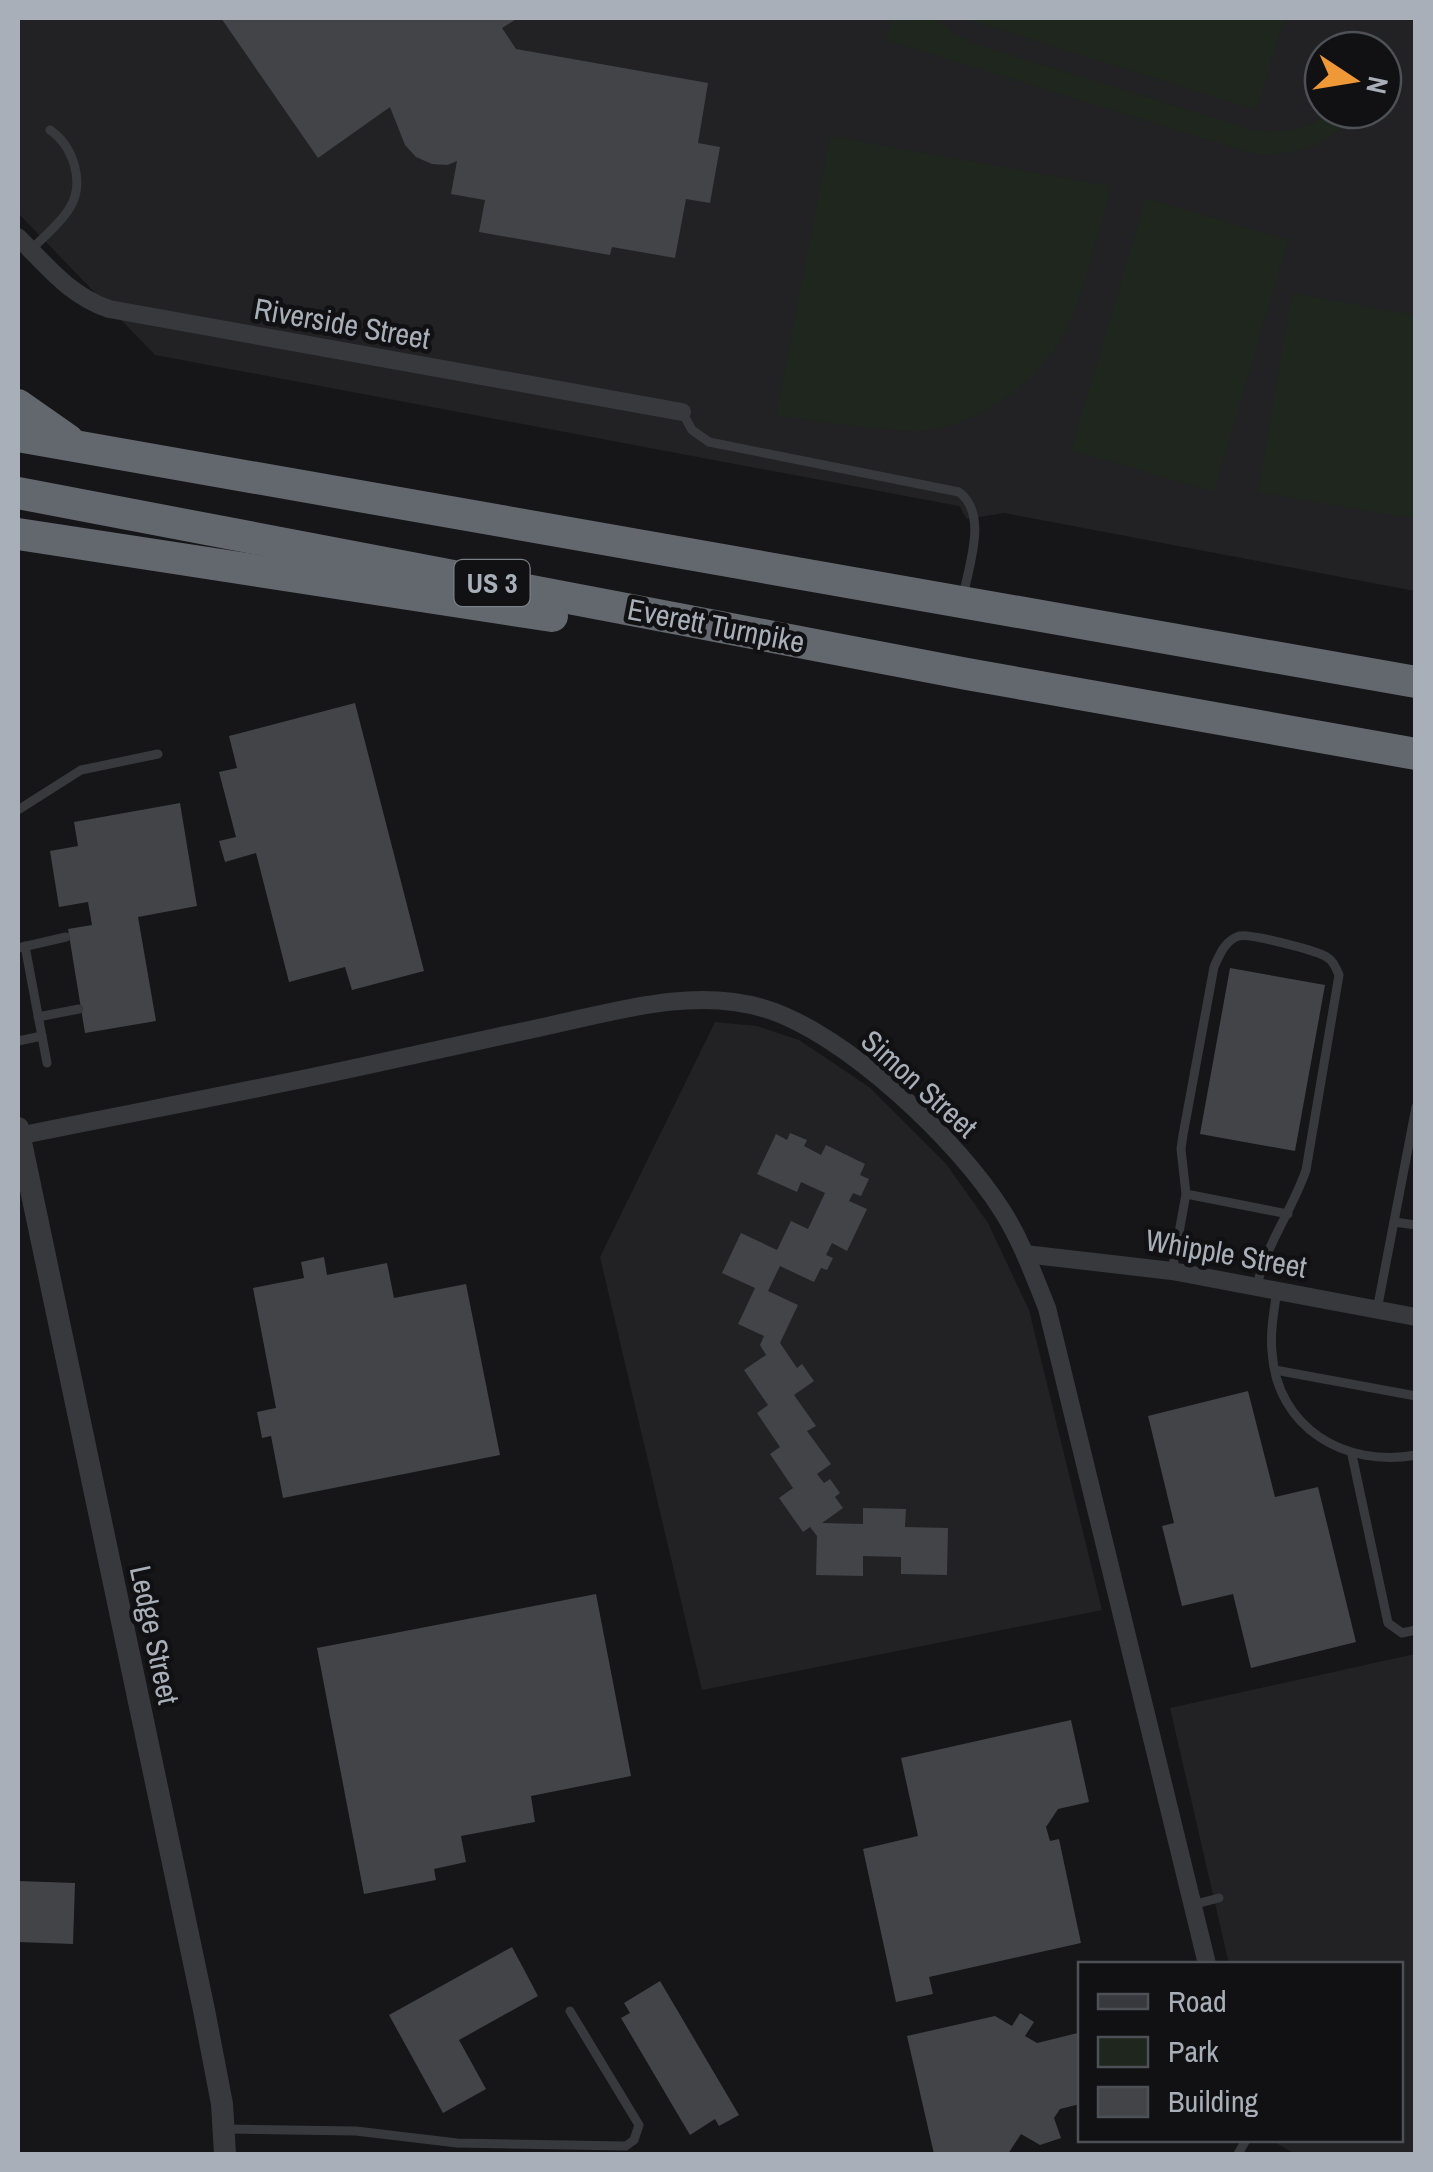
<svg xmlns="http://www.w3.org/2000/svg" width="1433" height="2172" font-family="'Archivo Narrow',sans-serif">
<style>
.built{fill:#222225;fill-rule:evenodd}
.green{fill:#1e261e}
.building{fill:#424448}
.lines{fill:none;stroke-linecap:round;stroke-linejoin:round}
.service{stroke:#37393d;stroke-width:9}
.minor{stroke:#37393d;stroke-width:18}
.tertiary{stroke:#37393d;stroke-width:22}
.motorway{stroke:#63676e;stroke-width:32}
.labels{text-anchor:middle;stroke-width:9;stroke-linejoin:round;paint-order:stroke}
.shield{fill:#111113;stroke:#7b8086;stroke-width:2.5}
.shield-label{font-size:28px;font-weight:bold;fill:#a8afb8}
.street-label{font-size:30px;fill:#a8afb8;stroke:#111113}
</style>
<rect width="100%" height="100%" fill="#161618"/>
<g class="built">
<path d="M18 18H1415V591L1004 513 967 519 959 506 155 355 18 213ZM1323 50H1383V110H1323Z"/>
<path d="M715 1022 757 1026 799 1040 869 1087 947 1165 988 1223 1029 1310 1102 1610 702 1690 600 1257Z"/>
<path d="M1415 1654V2154H1295L1271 2140H1400V1964H1229L1170 1708Z"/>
</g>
<g class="green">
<path d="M893 18 906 21V18H935L954 34 972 43 1253 130 1288 131 1312 124 1333 110H1361C1332 143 1298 157 1254 154L886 40Z"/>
<path d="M963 18H1285L1256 110Z"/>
<path d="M830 136 1111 186C1099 229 1089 275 1072 317 1050 374 975 433 913 431 868 429 821 421 776 416Z"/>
<path d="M1146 198 1288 240 1214 492 1071 450Z"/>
<path d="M1292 293 1415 315V519L1258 492Z"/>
</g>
<g class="building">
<path d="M221 18H518L502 28 516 49 708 83 698 143 720 147 710 203 686 199 675 258 612 247 610 255 479 232 485 200 451 194 457 161 447 165 432 164 416 157 405 145 390 107 318 158Z"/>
<path d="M355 703 424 971 352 990 345 967 289 982 256 853 225 862 219 841 236 837 219 772 237 768 229 736Z"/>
<path d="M180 803 197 906 138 917 156 1021 85 1033 68 929 92 925 88 902 59 907 50 851 78 846 74 822Z"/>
<path d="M1230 968 1325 985 1295 1151 1200 1134Z"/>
<path d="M790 1133 807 1140 804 1146 821 1155 826 1145 865 1164 860 1175 869 1179 861 1196 853 1193 849 1201 867 1209 847 1251 832 1243 826 1255 833 1258 827 1270 821 1268 814 1282 780 1266 768 1291 798 1305 780 1343 797 1368 802 1364 814 1381 794 1395 816 1426 807 1431 831 1464 817 1474 824 1483 830 1479 840 1493 835 1497 843 1508 822 1523 863 1524V1508L906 1509 905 1527 948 1528 947 1575 901 1574V1557L863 1556V1576L816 1575 817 1536 810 1527 803 1532 779 1498 793 1488 770 1454 780 1447 757 1413 768 1405 744 1370 766 1355 760 1345 764 1336 738 1324 755 1288 722 1273 741 1233 777 1250 791 1221 808 1229 825 1193 801 1182 797 1192 757 1174 776 1134 787 1140Z"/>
<path d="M324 1257 327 1275 387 1263 394 1298 466 1284 500 1455 283 1498 271 1436 262 1438 257 1412 276 1408 253 1288 304 1278 301 1262Z"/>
<path d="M1248 1391 1275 1497 1318 1487 1356 1642 1251 1668 1233 1594 1182 1606 1162 1526 1174 1523 1148 1416Z"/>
<path d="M596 1594 631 1776 531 1796 535 1822 461 1836 466 1862 434 1869 436 1880 364 1894 317 1648Z"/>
<path d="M1071 1720 1089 1802 1058 1809 1046 1827 1050 1841 1059 1839 1081 1943 929 1977 933 1994 896 2002 863 1849 918 1836 901 1758Z"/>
<path d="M18 1881 75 1883 73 1944 18 1942Z"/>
<path d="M512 1947 538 1996 459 2040 486 2089 443 2113 389 2015Z"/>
<path d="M660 1981 739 2115 719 2126 715 2119 690 2135 621 2018 630 2013 624 2003Z"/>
<path d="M1020 2013 1034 2022 1025 2036 1037 2043 1078 2033 1080 2104 1060 2109 1054 2118 1061 2138 1040 2145 1021 2134 1008 2154H934L907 2036 995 2016 1012 2026Z"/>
</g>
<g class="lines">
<g class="service">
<path d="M31 250C43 237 60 224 69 209 86 183 73 146 50 130"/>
<path d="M682 412 692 430 709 442 959 492C989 515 968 566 963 598"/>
<path d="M18 810 81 770 158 754"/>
<path d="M25 946 47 1063"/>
<path d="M18 948 66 937"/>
<path d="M38 1017 79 1009"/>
<path d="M18 1041 42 1036"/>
<path d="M1186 1194 1288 1214"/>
<path d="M1394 1222 1416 1225"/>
<path d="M1172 1271 1186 1194 1181 1149 1183 1135 1214 967C1219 956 1225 940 1239 936 1250 933 1313 950 1325 956 1333 960 1336 968 1339 975L1306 1170C1292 1211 1266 1244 1257 1286"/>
<path d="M1277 1290C1274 1311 1270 1332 1272 1352 1277 1428 1345 1468 1416 1455"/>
<path d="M1377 1310 1416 1107"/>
<path d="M1275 1370 1416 1396"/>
<path d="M1352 1455 1388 1623 1402 1633 1416 1630"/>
<path d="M1192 1905 1219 1898"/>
<path d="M225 2129 356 2131 457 2143 626 2146 634 2140 639 2125 570 2011"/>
<path d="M1238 2154 1246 2140"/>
</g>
<g class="minor">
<path d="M18 237C47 266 69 295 109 309L682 412"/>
<path d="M18 1136C136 1112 255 1090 373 1064 429 1052 486 1039 543 1027 613 1012 694 986 766 1009 846 1034 959 1141 1003 1212 1022 1242 1034 1276 1047 1308L1207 1964"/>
<path d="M1025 1254 1172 1271 1416 1317"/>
</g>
<path class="tertiary" d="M18 1128 204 2010 222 2104 225 2154"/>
<g class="motorway">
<path d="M18 405 68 440"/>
<path d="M18 436 1416 682"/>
<path d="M18 493 967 674 1416 754"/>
<path d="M18 534 552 616"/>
</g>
</g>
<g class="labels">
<rect class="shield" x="454.5" y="560" width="75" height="46" rx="8"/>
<g class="shield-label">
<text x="492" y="593">US 3</text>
</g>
<g class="street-label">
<text transform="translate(342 324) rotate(10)" y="10">Riverside Street</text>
<text transform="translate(716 626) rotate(11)" y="10">Everett Turnpike</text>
<text transform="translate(919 1084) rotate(42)" y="10">Simon Street</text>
<text transform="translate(1226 1254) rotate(10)" y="10">Whipple Street</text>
<text transform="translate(154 1635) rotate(78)" y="10">Ledge Street</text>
</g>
</g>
<rect width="1433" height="2172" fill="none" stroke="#a8afb8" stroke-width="40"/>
<rect x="1078" y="1962" width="325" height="180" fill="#111113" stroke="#4d5055" stroke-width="2.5"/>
<rect x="1098" y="1994" width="50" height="15" fill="#37393d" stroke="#4d5055" stroke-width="2.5"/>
<text x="1168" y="2012" font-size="30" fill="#a8afb8">Road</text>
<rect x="1098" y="2037" width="50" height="30" fill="#1e261e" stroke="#4d5055" stroke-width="2.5"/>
<text x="1168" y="2062" font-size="30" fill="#a8afb8">Park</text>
<rect x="1098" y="2087" width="50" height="30" fill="#424448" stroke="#4d5055" stroke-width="2.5"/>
<text x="1168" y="2112" font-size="30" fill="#a8afb8">Building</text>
<g transform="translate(1353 80) rotate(102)"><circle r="48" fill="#111113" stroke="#4d5055" stroke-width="2.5"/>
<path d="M0-8L18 38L0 25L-18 38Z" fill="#ee9838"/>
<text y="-15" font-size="28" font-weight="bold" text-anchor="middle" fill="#a8afb8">N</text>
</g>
</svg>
